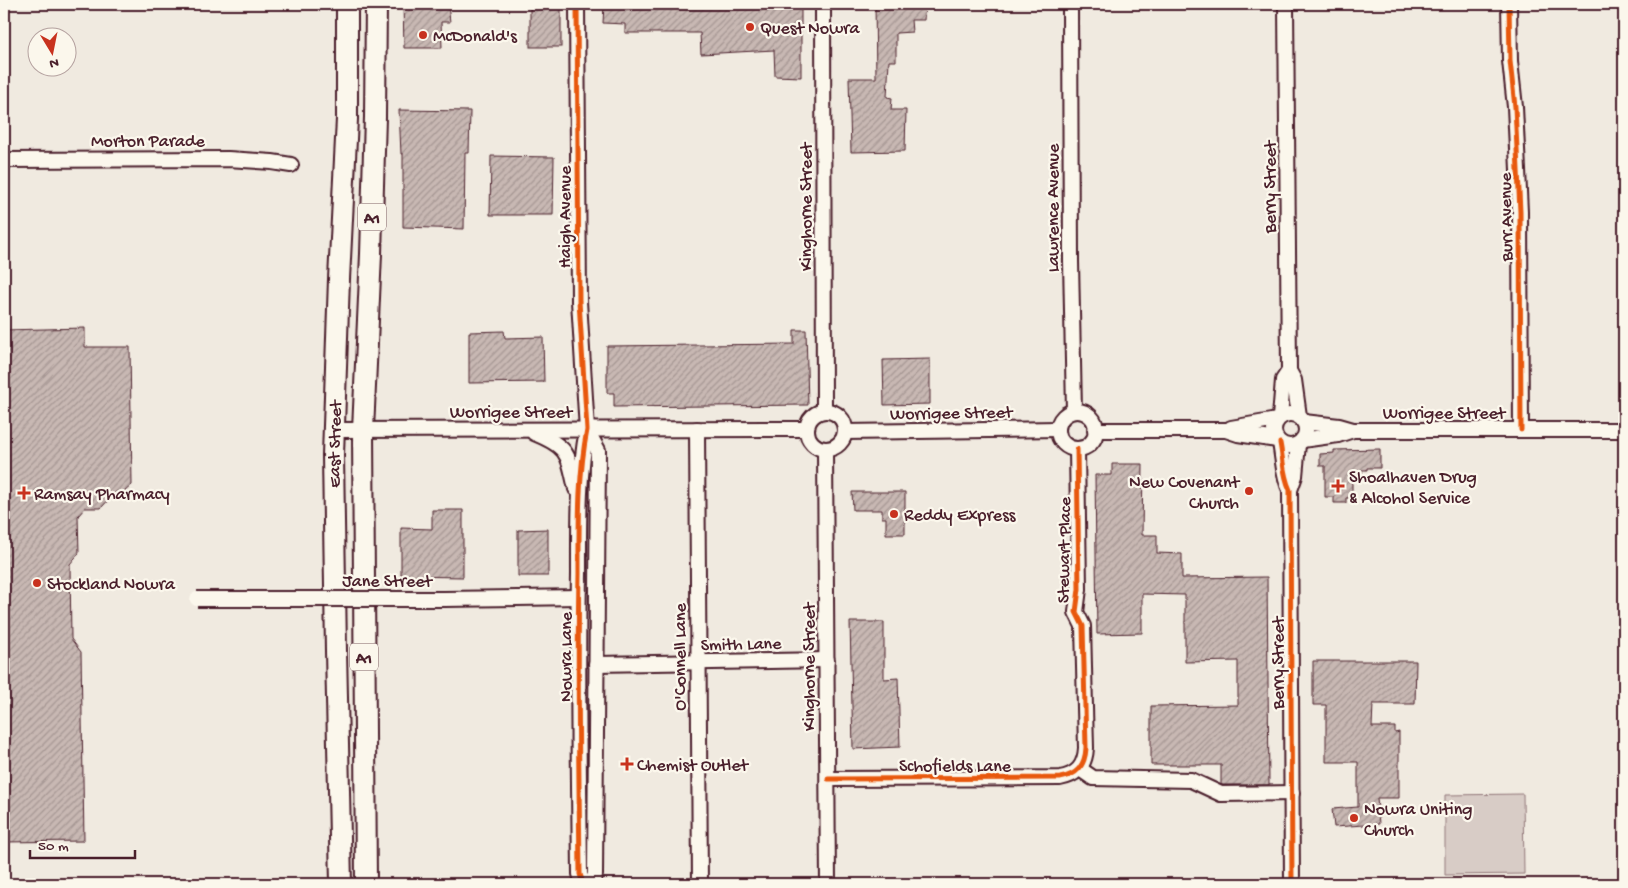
<svg xmlns="http://www.w3.org/2000/svg" width="1628" height="888" font-family="'Gochi Hand',sans-serif">
<style>
.green{fill:#d8ccc6;stroke:#917678}
.building{fill:url(#building-hatch);stroke:#4a1f2b}
.lines{fill:none;stroke-linecap:round;stroke-linejoin:round}
.minor-casing{stroke:#4a1f2b;stroke-width:18}
.highway-casing{stroke:#4a1f2b;stroke-width:24}
.minor{stroke:#fbf7ec;stroke-width:14}
.highway{stroke:#fbf7ec;stroke-width:20}
.minor-bridge-casing{stroke:#4a1f2b;stroke-width:18;stroke-linecap:butt}
.minor-bridge{stroke:#fbf7ec;stroke-width:14}
.cycleway-casing{stroke:#fbf7ec;stroke-width:8}
.cycleway{stroke:#e8590c;stroke-width:5}
.poi-dot{fill:#c8321e;stroke:#fbf7ec;stroke-width:2}
.labels{text-anchor:middle;stroke-width:4.5;stroke-linejoin:round;paint-order:stroke}
.shield{fill:#fbf7ec;stroke:#7f6065;stroke-width:1}
.shield-label{font-size:16px;font-weight:bold;fill:#4a1f2b}
.poi-label{font-size:18px;fill:#4a1f2b;stroke:#fbf7ec;text-anchor:start}
.street-label{font-size:18px;fill:#4a1f2b;stroke:#fbf7ec}
</style>
<defs>
<pattern id="building-hatch" width="6" height="6" patternUnits="userSpaceOnUse" patternTransform="scale(1.25)"><rect width="6" height="6" fill="#c8b8b3"/><path d="M-1 1l2-2M0 6l6-6M5 7l2-2" fill="none" stroke="#a49592"/></pattern>
</defs>
<rect width="100%" height="100%" fill="#f0eae0"/>
<filter id="ink" filterUnits="userSpaceOnUse"><feTurbulence type="fractalNoise" baseFrequency=".02" numOctaves="2"/><feDisplacementMap in="SourceGraphic" scale="10" xChannelSelector="R" yChannelSelector="G"/><feConvolveMatrix kernelMatrix="1 2 1 2 8 2 1 2 1" color-interpolation-filters="sRGB"/></filter>
<g filter="url(#ink)">
<path class="green" d="M1523 794 1524 874 1445 875V795Z"/>
<g class="building">
<path d="M403 4 448 5 450 22H441L442 48H404Z"/>
<rect x="530" y="4" width="31" height="43"/>
<path d="M604 4H801V77L775 76 774 50 701 54 700 33H625V24L603 23Z"/>
<path d="M875 4H925L924 20H911L912 32 896 33V61H889L887 97 892 98 891 110H906L905 151 851 152 849 78H876Z"/>
<path d="M399 110 470 111 469 153H465L464 229 403 227V154H401Z"/>
<path d="M491 156 554 157 553 215H490Z"/>
<path d="M85 328V347H130L132 485 124 492H116L101 508H85L78 516 79 553 70 564 71 639 81 652 84 841 4 842V330Z"/>
<path d="M794 330H806L808 405 614 407V393H607V346L794 344Z"/>
<path d="M504 331 505 338 543 337 544 382 469 383V332Z"/>
<path d="M930 359V404L884 405 883 360Z"/>
<path d="M1380 449V468H1367V470H1362V476H1352V498H1346V503H1334V497H1325V466H1320V454L1334 453V450Z"/>
<path d="M1112 464H1143L1142 535H1157V553L1182 554V578L1267 577 1269 785H1221V765H1151V706L1238 705V661L1185 662V595L1142 594V633L1097 634 1095 475H1112Z"/>
<path d="M852 492H905V534H886V518H882V510H853Z"/>
<path d="M432 510H463V577L401 576V528L432 529Z"/>
<path d="M548 529V576H518V530Z"/>
<path d="M850 622H884V679L898 678 900 747 853 749Z"/>
<path d="M1313 661H1416L1415 704H1373L1372 727H1395V733L1399 732V798H1377L1379 824 1334 827 1332 809 1358 807V762H1326V705H1313Z"/>
</g>
<g class="lines">
<g class="minor-casing">
<g id="minor">
<path d="M577 4 579 301 587 430C578 476 579 526 579 574 577 674 579 774 580 874L583 884"/>
<path d="M823 4 824 411"/>
<path d="M1070 4 1071 261 1074 411"/>
<path d="M1286 4 1289 371 1294 380 1299 416"/>
<path d="M1509 4 1510 61 1515 107 1520 212 1521 430"/>
<path d="M4 160 228 159 272 162 291 165"/>
<circle cx="826" cy="430" r="19"/>
<circle cx="1077" cy="430" r="19"/>
<circle cx="1290" cy="430" r="16"/>
<path d="M1280 417 1283 380 1289 371"/>
<path d="M1304 422 1339 426 1353 430H1624"/>
<path d="M1231 428 1277 420"/>
<path d="M697 429 700 884"/>
<path d="M334 430 807 429"/>
<path d="M587 430 598 450 595 875 591 884"/>
<path d="M1095 430H1226L1238 434 1277 440"/>
<path d="M845 432 1058 429"/>
<path d="M534 433C569 447 568 454 576 489"/>
<path d="M1302 440 1338 435 1353 430"/>
<path d="M1280 443C1283 458 1283 476 1290 490L1292 884"/>
<path d="M825 449 828 884"/>
<path d="M1290 490 1295 476 1298 444"/>
<path d="M444 599 578 597"/>
<path d="M596 664 827 660"/>
<path d="M1080 769 1093 778 1191 780 1221 794 1292 793"/>
<path d="M828 779 1060 778C1077 775 1085 766 1086 748L1083 626 1076 612 1079 589 1077 449"/>
</g>
</g>
<g class="highway-casing">
<g id="highway">
<path id="s1" d="M341 884 336 651 333 455 339 279 347 119V4"/>
<path d="M366 884 363 430 371 254 375 117 376 4"/>
</g>
</g>
<use href="#minor" class="minor"/>
<use href="#highway" class="highway"/>
<g class="minor-bridge-casing">
<path id="minor-bridge" d="M197 599H444"/>
</g>
<use href="#minor-bridge" class="minor-bridge"/>
<g class="cycleway-casing">
<g id="cycleway">
<path d="M577 4 579 301 587 430C578 476 579 526 579 574 577 674 579 774 580 874L583 884"/>
<path d="M1509 4 1510 61 1515 107 1520 212 1521 430"/>
<path d="M1280 443C1283 458 1283 476 1290 490L1292 884"/>
<path d="M828 779 1060 778C1077 775 1085 766 1086 748L1083 626 1076 612 1079 589 1077 449"/>
</g>
</g>
<use href="#cycleway" class="cycleway"/>
</g>
</g>
<g class="poi-dot">
<circle cx="750" cy="27" r="5"/>
<circle cx="423" cy="35" r="5"/>
<path d="M1335.5 478.5h5v5h5v5h-5v5h-5v-5h-5v-5h5z"/>
<circle cx="1249" cy="491" r="5"/>
<path d="M21.5 485.5h5v5h5v5h-5v5h-5v-5h-5v-5h5z"/>
<circle cx="894" cy="514" r="5"/>
<circle cx="37" cy="583" r="5"/>
<path d="M624.5 756.5h5v5h5v5h-5v5h-5v-5h-5v-5h5z"/>
<circle cx="1354" cy="818" r="5"/>
</g>
<g class="labels">
<g class="shield">
<rect x="358" y="203.5" width="28" height="27" rx="4"/>
<rect x="350" y="643.5" width="28" height="27" rx="4"/>
</g>
<g class="shield-label">
<text x="372" y="223">A1</text>
<text x="364" y="663">A1</text>
</g>
<g class="poi-label">
<text x="760" y="33">Quest Nowra</text>
<text x="433" y="41">McDonald's</text>
<text x="1349" y="482">Shoalhaven Drug<tspan x="1349" dy="21">&amp; Alcohol Service</tspan></text>
<text x="1239" y="487" text-anchor="end">New Covenant<tspan x="1239" dy="21">Church</tspan></text>
<text x="34" y="499">Ramsay Pharmacy</text>
<text x="904" y="520">Reddy Express</text>
<text x="47" y="589">Stockland Nowra</text>
<text x="637" y="770">Chemist Outlet</text>
<text x="1364" y="814">Nowra Uniting<tspan x="1364" dy="21">Church</tspan></text>
</g>
<g class="street-label">
<text x="148" y="146">Morton Parade</text>
<text transform="translate(1269 187) rotate(-90)" y="6">Berry Street</text>
<text transform="translate(805 207) rotate(-90)" y="6">Kinghorne Street</text>
<text transform="translate(1052 208) rotate(-90)" y="6">Lawrence Avenue</text>
<text transform="translate(564 217) rotate(-90)" y="6">Haigh Avenue</text>
<text transform="translate(1505 217) rotate(-91)" y="6">Burr Avenue</text>
<text x="511" y="417">Worrigee Street</text>
<text transform="translate(951 412) rotate(-1)" y="6">Worrigee Street</text>
<text x="1444" y="418">Worrigee Street</text>
<text dy="6" stroke="none"><textPath href="#s1" startOffset="440">East Street</textPath></text>
<text transform="translate(1063 550) rotate(-89)" y="6">Stewart Place</text>
<text x="387" y="586">Jane Street</text>
<text transform="translate(741 643) rotate(-1)" y="6">Smith Lane</text>
<text transform="translate(565 657) rotate(-90)" y="6">Nowra Lane</text>
<text transform="translate(679 657) rotate(-90)" y="6">O'Connell Lane</text>
<text transform="translate(1277 663) rotate(-90)" y="6">Berry Street</text>
<text transform="translate(808 667) rotate(-90)" y="6">Kinghorne Street</text>
<text x="955" y="771">Schofields Lane</text>
</g>
</g>
<rect width="1628" height="888" fill="none" stroke="#fbf7ec" stroke-width="20"/>
<rect x="10" y="10" width="1608" height="868" fill="none" stroke="#4a1f2b" stroke-width="2" filter="url(#ink)"/>
<g transform="translate(52 52) rotate(170)"><circle r="24" fill="#fbf7ec" stroke="#b4a19f"/>
<path d="M0-4L9 19L0 12L-9 19Z" fill="#c8321e"/>
<text y="-8" font-size="14" font-weight="bold" text-anchor="middle" fill="#4a1f2b">N</text>
</g>
<path d="M30 850v8h105v-8" fill="none" stroke="#4a1f2b" stroke-width="2.5"/>
<text x="38" y="850" font-size="15" fill="#4a1f2b" stroke="#fbf7ec" stroke-width="4" paint-order="stroke">50 m</text>
</svg>
